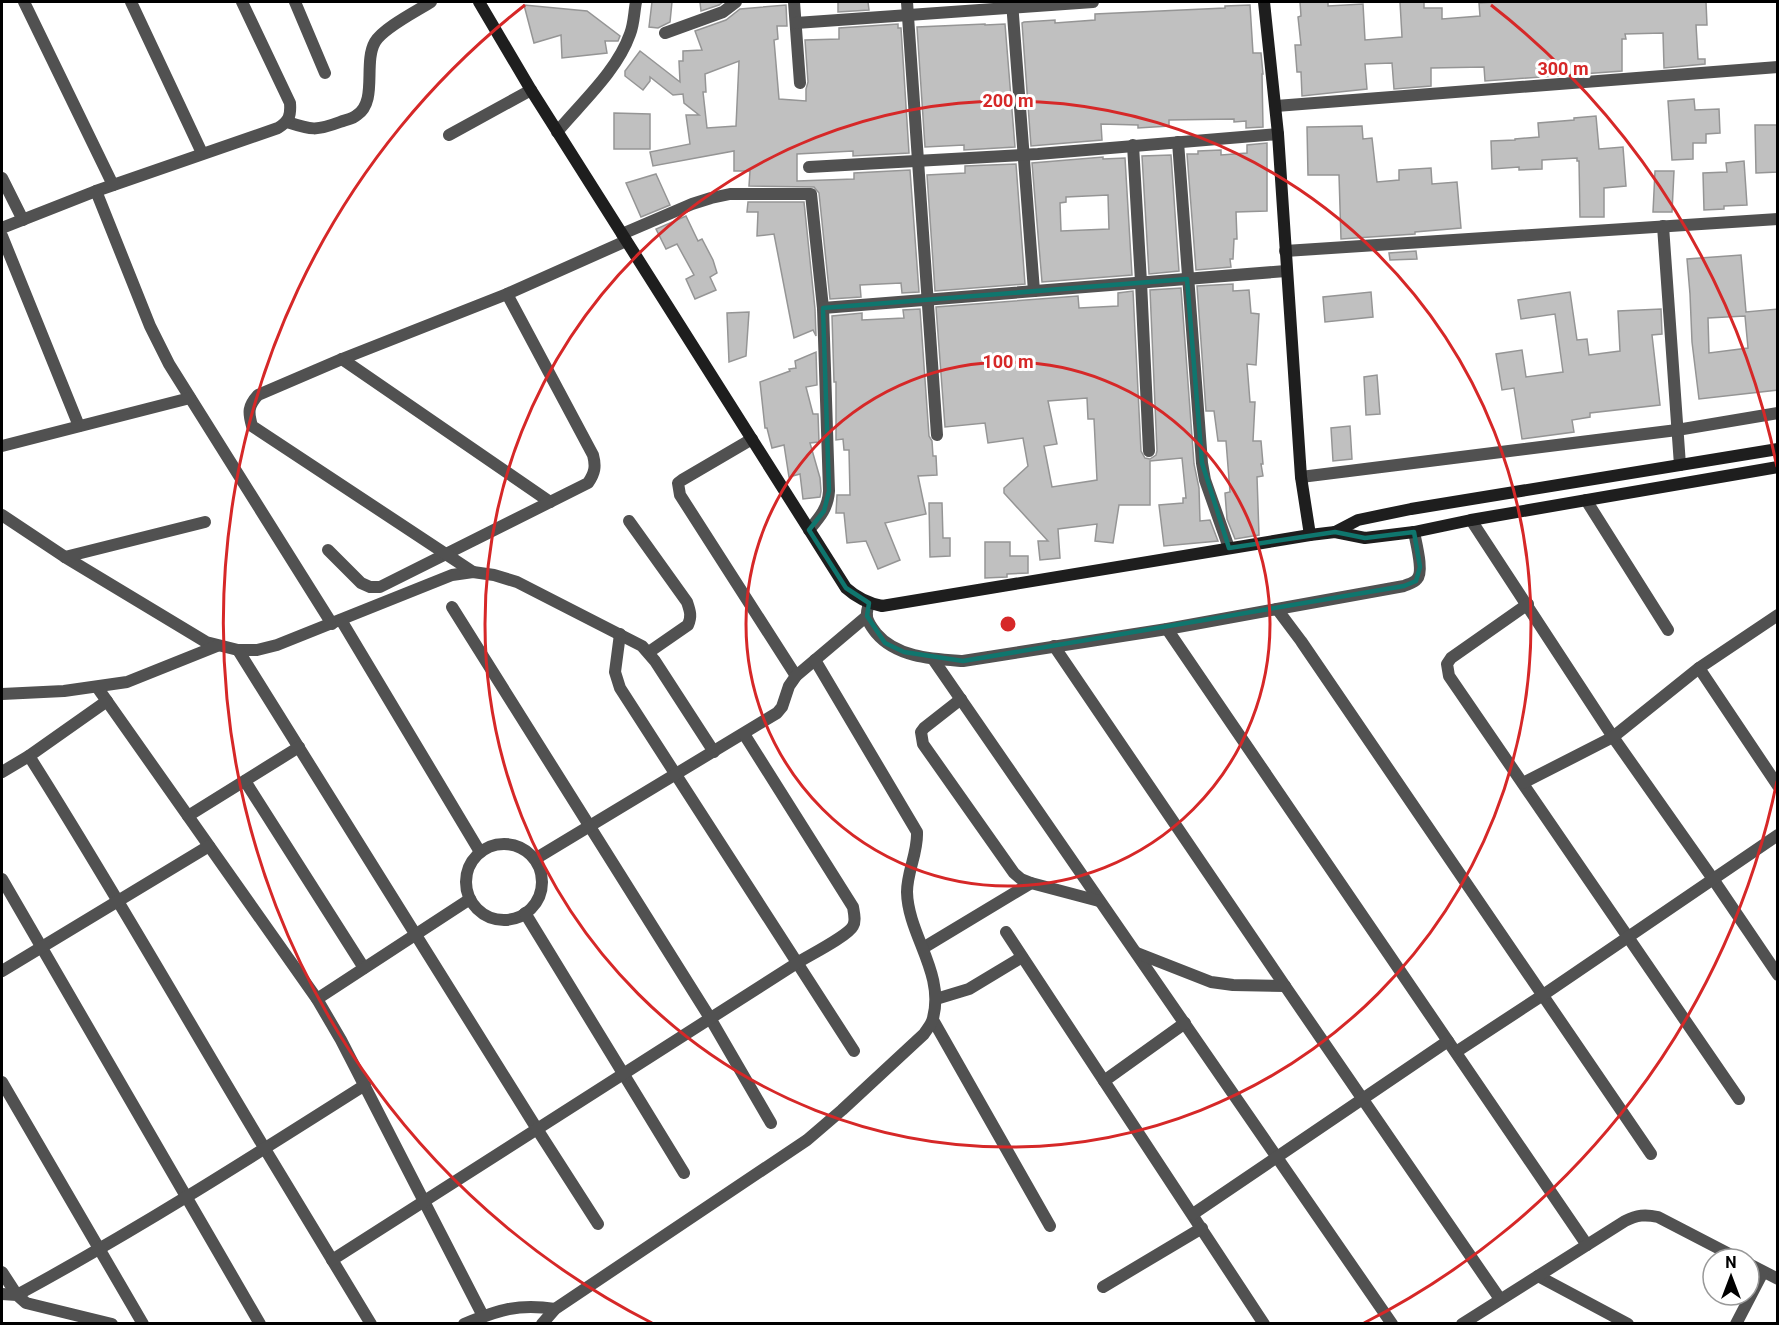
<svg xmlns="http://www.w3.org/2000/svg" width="1779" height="1325" font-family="Roboto,sans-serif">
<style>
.building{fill:#c0c0c0;stroke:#959595;stroke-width:1.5;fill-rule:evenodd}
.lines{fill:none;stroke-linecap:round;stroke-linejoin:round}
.street{stroke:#515151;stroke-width:12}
.secondary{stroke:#1e1e1e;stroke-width:12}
.marked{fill:none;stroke:#0f766e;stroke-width:4.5;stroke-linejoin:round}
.ring{fill:none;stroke:#d62828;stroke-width:3}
.centre{fill:#d62828;stroke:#fff;stroke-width:3}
.ring-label{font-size:18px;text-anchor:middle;font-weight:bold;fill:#d62828;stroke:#fff;stroke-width:6;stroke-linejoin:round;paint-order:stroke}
</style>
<rect width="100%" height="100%" fill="#fff"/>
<g class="building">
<path d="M652 2H672L670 22 658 28 649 27Z"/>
<path d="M700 2H723L719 5 701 11Z"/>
<path d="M838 2H868L869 10 838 12Z"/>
<path d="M1300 2H1328V6L1363 4 1365 40 1402 37 1400 2H1424V8H1442V19L1480 16 1479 3 1497 2H1706L1707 25H1696L1698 59H1705V64L1664 68 1663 33 1625 34 1626 39H1622V71L1485 81 1484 67 1431 68V86L1394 89 1392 63 1365 64 1367 89 1302 96 1301 72H1297L1295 45H1301L1298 17 1301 16Z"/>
<path d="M524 5 587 11 620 36 618 41H605L607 53 562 58 561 35 534 43Z"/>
<path d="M786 5 787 26H777L778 39 774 40 779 99 806 101V89L808 82 805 40 839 39V28L898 24V28H901L909 153 853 156V151L797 154V181L854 179V173L910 170 919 292 902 293 901 283 860 285 861 297 830 299 819 193 814 187 749 186 750 171H734V151L653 166 650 152 690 144 686 115H699L684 103 683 94 673 95 650 77V81L643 90 625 76V71L640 51 680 82 679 61H683V51L702 50 695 31 726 20 740 9ZM739 61 736 126 707 128 703 92H706L705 74Z"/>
<path d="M1250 5 1253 53H1261L1263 74H1262L1263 127 1246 128V121L1234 122V119L1169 120V126L1138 128V125L1101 124 1102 140 1031 146 1022 23 1024 22 1055 20V23L1095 20V14L1225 8V6Z"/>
<path d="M985 24V25L1005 24 1015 147 964 150V145L925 147 917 27Z"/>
<path d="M1694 99 1695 110 1719 109 1720 133 1706 134V143H1693V159L1672 160 1668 101Z"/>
<path d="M614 113 650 114V149H614Z"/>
<path d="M1596 116 1599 149 1623 147 1626 186 1604 188V217H1580L1579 161H1577V158L1542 160V169L1519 170V167L1492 169 1491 141 1515 140V139L1539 137 1538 123 1574 120V118Z"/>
<path d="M1755 125H1778V172L1756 173Z"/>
<path d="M1362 126 1363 139 1372 138 1377 182 1399 180V170L1431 168 1432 184 1457 182 1461 228 1415 232V234L1341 239 1339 175H1308L1307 127Z"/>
<path d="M1267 143V211L1236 212 1237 239H1234L1233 259H1230L1231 267 1196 270 1187 154H1198V151L1221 150V155L1247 153V145Z"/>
<path d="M1171 155 1179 271 1149 274 1142 156Z"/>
<path d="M1103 157V159L1125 158 1132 275 1042 282 1032 163ZM1108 195 1109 229 1061 231 1060 203 1066 202V197Z"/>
<path d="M1744 161 1747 205 1724 206V209L1704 210 1703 173 1727 172 1726 163Z"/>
<path d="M1016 164 1025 284 935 291 927 175 965 173V166Z"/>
<path d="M1655 171H1674L1672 212H1653Z"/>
<path d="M656 174 670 205 641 217 626 183Z"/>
<path d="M748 202H804L815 309 816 336 813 330 794 338 774 234 757 236 758 212H747Z"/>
<path d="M686 216 698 241 702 239 713 260 717 273 710 277 716 290 695 299 686 279 694 275 677 244 666 249 656 229Z"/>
<path d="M1416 251 1417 259 1390 260 1389 253Z"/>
<path d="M1741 255 1746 312 1778 309V390L1699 399 1692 342 1690 294 1687 259ZM1745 316 1748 348 1709 353 1708 318Z"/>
<path d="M1233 284V291L1249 290 1251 313 1259 314 1256 365 1247 364 1250 402H1255L1253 441H1261L1263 464H1261L1263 476 1257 477 1259 535 1235 539 1227 519 1225 493 1230 492 1226 441H1218L1214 411H1206L1197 286Z"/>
<path d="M1181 288 1194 464 1199 488 1200 521 1210 520 1218 541 1164 546 1159 505 1183 503V498H1186L1182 458 1150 461V505H1119L1113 543 1095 541 1097 524 1058 529 1060 558 1040 560 1038 541H1048L1004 493V488L1028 466 1023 438 988 443 985 423 945 427 936 307 1078 296 1079 308 1118 306V293L1133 291 1141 451 1145 458 1150 459 1156 455 1157 451 1150 290ZM1087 398 1088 419H1094L1097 480 1052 487 1044 446 1057 444 1048 401Z"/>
<path d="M1371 292 1373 317 1325 322 1323 297Z"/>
<path d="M1570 292 1577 340 1587 339 1589 355 1620 351 1618 311 1661 309 1662 334 1652 335 1660 405 1590 413V417L1572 420 1574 432 1522 439 1514 388 1502 390 1496 354 1522 350 1526 377 1563 372 1555 314 1521 319 1518 300Z"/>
<path d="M920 309 929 436 932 441 933 456H936L937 475 918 476 926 514 885 523 900 560 878 569 866 541 847 543 844 513H836L837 495H850L849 450H844L843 439 836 440V382H834L832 316 862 313V320L904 318 903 310Z"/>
<path d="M749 312 746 356 729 362 727 313Z"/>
<path d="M816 352 817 385 806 387 813 414H818L819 442 810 443 820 478 821 491 820 497 803 499 800 474 789 477 784 445 772 448 767 428H765L760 382 790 371 789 369 796 368 795 361Z"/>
<path d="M1377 375 1380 414 1366 415 1364 377Z"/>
<path d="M1350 426 1352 459 1333 461 1331 428Z"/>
<path d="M929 503H942L943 538H950V556L930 557Z"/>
<path d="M985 542H1010V556H1028V573L1007 574V577L985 578Z"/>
</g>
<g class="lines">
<g class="street">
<path d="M24 2 113 185"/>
<path d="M131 2 202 153"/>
<path d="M295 2 325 73"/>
<path d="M794 2 800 83"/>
<path d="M907 2 937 435"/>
<path d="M1012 2 1034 291"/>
<path d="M796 23 1093 2"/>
<path d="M665 33 723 12 736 2"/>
<path d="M1276 106 1778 67"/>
<path d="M287 122C312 130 316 131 340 122 345 120 353 119 357 115 378 101 363 63 375 42 383 28 417 11 431 2"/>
<path d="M557 132C582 102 617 71 630 34 634 24 634 12 636 2"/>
<path d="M449 135 531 90"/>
<path d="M1178 142 1202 463 1205 480 1229 548"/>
<path d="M1133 145 1141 282 1149 451"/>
<path d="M809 167 1038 154 1278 134"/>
<path d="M2 178 23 220"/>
<path d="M96 191 278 128C289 121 291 116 290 103L242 2"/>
<path d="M1663 226 1680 465"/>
<path d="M2 228 96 191 150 326 169 364 332 624"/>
<path d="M622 234 692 204 711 198 730 194H811L823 308 829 491C828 508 820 517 809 530"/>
<path d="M2 236 79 426"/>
<path d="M1285 251 1778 219"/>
<path d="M823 308 1286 271"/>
<path d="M342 359 550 502"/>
<path d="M752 439 682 480 678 483 680 495 796 676"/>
<path d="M2 446 190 398"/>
<path d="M1301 477 1677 430 1778 413"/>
<path d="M1586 500 1668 630"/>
<path d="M2 515 65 557 206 642 238 650H257L277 645 452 575 473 572 494 575 517 582 642 646 655 661 714 752"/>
<path d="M1471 520 1613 737 1713 879 1778 975"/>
<path d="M629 521 687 602C690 611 692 616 688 625L649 652"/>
<path d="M328 550 361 583 370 587H380L588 483C595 473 596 466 593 455L507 294"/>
<path d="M65 557 205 522"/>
<path d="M473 572 252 426C248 412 248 406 258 395L342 359 507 294 626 241"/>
<path d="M869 603C868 607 866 613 867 617 868 623 873 629 876 633 897 658 934 659 963 661L1167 629 1277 609 1301 641 1651 1154"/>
<path d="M1528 604 1451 658 1447 664 1449 676 1739 1099"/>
<path d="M452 607 710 1018 771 1123"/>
<path d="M1277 609 1404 586C1408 584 1414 583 1417 579 1424 572 1416 543 1414 532"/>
<path d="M341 620 480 852"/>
<path d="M1167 629 1587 1245"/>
<path d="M620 634 615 672 620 688 854 1051"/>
<path d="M1054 646 1285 986 1500 1299"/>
<path d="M238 650 537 1129 598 1224"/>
<path d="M933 659 1392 1324"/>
<path d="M1699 668 1778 786"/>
<path d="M97 687 317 999 341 1040 483 1316"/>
<path d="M2 694 64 691 127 682 217 646"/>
<path d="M961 699 924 728 921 732 923 744 1014 873 1021 879 1031 883 1099 901"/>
<path d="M29 756 107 701"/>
<path d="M2 772 29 756C111 885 186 1018 265 1149 300 1207 335 1265 371 1324"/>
<path d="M245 781 364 968"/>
<path d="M1523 783 1613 737 1699 668 1778 615"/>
<path d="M188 816 299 747"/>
<circle cx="504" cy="882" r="38"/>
<path d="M535 859 777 713 782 707 789 686 796 676 867 616"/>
<path d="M2 879 260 1324"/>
<path d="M525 913 684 1173"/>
<path d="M1006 932 1264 1324"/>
<path d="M923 948 1031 883"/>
<path d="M1137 953 1211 982 1233 985 1285 986"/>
<path d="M2 971 209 846"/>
<path d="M317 999 470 899"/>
<path d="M936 999 969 989 1022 957"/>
<path d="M933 1020 1050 1226"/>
<path d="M1456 1052 1543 995 1778 835"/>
<path d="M1104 1081 1185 1023"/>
<path d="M2 1082 143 1324"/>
<path d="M1193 1214 1448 1041"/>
<path d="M332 1260 797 963C808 956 848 936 853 926 856 921 854 913 853 907L744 734"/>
<path d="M1749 1264 1778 1279"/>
<path d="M2 1272 17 1295C137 1230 250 1158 365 1085"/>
<path d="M1538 1276 1628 1324"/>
<path d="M1103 1287 1202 1228"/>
<path d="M2 1294 17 1295 26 1303 112 1324"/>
<path d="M464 1324C499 1310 518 1303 555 1309"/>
<path d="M542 1324 555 1309 807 1140 842 1110 924 1034C927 1029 932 1024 933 1018 945 973 908 935 907 892 907 871 918 853 917 832L815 660"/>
<path d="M1462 1324 1625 1221C1637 1215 1645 1214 1658 1217L1739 1259"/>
<path d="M1736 1324 1763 1272"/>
</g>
<g class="secondary">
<path d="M479 2 531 90 846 588C857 598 867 603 882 606L1310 535"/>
<path d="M1264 2 1278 134 1301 477 1310 535 1335 532 1365 538 1414 532 1471 520 1778 467"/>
<path d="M1335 532 1358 520 1411 509 1778 449"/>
</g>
</g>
<path class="marked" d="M1187 279 1202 463 1229 548 1335 532 1365 538 1414 532 1420 567 1416 581 1404 586 963 661 904 652 885 643 867 616 869 603 846 588 809 530 824 511 829 491 823 308Z"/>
<g class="ring">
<circle cx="1008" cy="624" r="262"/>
<circle cx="1008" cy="624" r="523"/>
<path d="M1777 781A785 785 0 0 1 1364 1323M652 1323A785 785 0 0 1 525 5M1491 5A785 785 0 0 1 1777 467"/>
</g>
<circle cx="1008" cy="624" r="9" class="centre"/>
<g class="ring-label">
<text x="1563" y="75">300 m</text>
<text x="1008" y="107">200 m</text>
<text x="1008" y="368">100 m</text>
</g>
<rect width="1779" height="1325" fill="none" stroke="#000000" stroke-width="6"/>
<g transform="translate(1731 1277)"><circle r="28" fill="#ffffff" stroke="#999999" stroke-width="1.5"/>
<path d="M0-4.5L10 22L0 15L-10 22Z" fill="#000000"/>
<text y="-9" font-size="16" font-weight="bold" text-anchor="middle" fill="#000000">N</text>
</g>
</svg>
